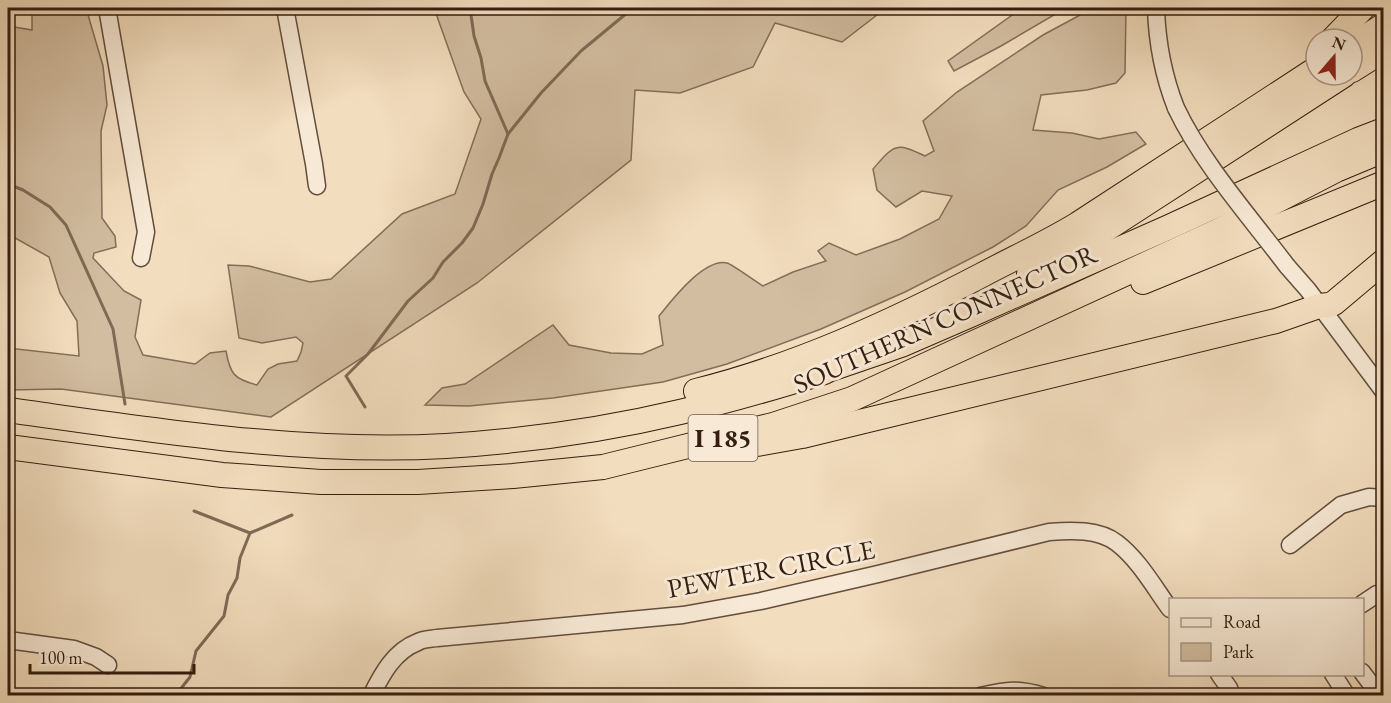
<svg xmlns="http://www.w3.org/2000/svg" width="1391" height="703" font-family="'EB Garamond',serif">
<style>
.green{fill:#d2bda0;stroke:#826e58;stroke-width:1.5}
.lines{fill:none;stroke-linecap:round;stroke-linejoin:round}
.stream{stroke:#7f6a55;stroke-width:3}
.minor-casing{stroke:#634e3c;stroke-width:19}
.highway-casing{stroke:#331e10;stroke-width:26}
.minor{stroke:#f7e9d5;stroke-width:16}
.highway{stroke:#f2ddbe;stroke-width:24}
.minor-bridge-casing{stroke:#634e3c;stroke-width:19;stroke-linecap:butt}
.minor-bridge{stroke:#f7e9d5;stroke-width:16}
.labels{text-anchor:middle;stroke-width:6;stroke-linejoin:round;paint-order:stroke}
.shield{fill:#f7e9d5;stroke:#6e5b4b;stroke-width:1.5}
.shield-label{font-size:26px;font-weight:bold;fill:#331e10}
.street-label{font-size:27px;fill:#331e10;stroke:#f7e9d5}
</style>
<rect width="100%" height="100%" fill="#f2ddbe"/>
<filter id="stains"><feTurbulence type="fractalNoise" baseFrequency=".00333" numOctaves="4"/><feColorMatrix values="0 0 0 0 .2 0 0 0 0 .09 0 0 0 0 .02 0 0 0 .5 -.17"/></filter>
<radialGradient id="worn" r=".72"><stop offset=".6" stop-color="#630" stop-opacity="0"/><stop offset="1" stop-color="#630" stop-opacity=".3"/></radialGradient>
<g class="green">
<path d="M32 8H86L103 66 107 105 101 131 102 218 115 236 116 247 94 253 93 258 124 291 141 300 135 337 143 355 195 364 210 353 226 351C230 374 234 379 257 385L268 369 278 364 297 361 301 352 303 343 296 337 262 343 239 338 228 265 249 266 310 282 331 279 402 214 455 194 481 119 464 92 434 8H886L842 42 775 23 753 67 680 93 635 90 631 160 477 283 271 417 61 389 8 390V348L79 356 77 321 60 293 49 257 8 234V26L32 30Z"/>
<path d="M1022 8H1066L1001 46 954 71 948 61Z"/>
<path d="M1093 8H1126L1125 73 1116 83 1087 90 1041 95 1033 130 1072 133 1099 139 1136 132 1146 144 1107 167 1058 190 1026 226 993 247 905 292 821 329 727 364 663 382 553 398 469 406 425 405 442 388 465 384 553 325 569 345 611 353 642 354 663 345 659 316C672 300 704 258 727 263 732 264 756 282 763 286L793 272 826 261 818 251 829 243 856 255 900 239 939 219 952 196 922 191 896 207 877 190 873 169C895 144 895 142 925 156L934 151 923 121 957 92 1043 35Z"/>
</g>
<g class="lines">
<g class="stream">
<path d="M470 8 474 36 481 58 485 81 508 134"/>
<path d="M8 184 23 190 50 207 66 225 113 329 125 404"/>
<path d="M365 407 346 376 368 354 408 301 433 278 443 262 462 243 473 228 483 204 492 174 499 158 508 134 541 93 581 51 633 8"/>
<path d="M194 511 250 533"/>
<path d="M175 696 190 677 196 651 224 616 228 595 237 578 240 558 250 533 292 515"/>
</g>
<g class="minor-casing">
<g id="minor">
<path d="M107 8 146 232 141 258"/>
<path d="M285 8 314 164 317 186"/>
<path d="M1156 8C1157 42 1163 75 1176 108"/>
<path d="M1287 266 1308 290 1384 392"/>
<path d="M1290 545 1341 505 1369 497 1384 498"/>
<path d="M1362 604 1377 594"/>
<path d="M8 640 74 649 96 657 108 665"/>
<path d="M1362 672 1380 696"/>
<path d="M1219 674 1229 688 1232 696"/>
<path d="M1333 674 1347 696"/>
<path d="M371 696C382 674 394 651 418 642 423 639 431 639 437 638L683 615 761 601 878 574 1049 532C1071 530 1099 529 1117 543 1139 560 1154 587 1170 609"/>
<path d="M980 696C1007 690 1017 688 1044 696"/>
</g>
</g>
<g class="highway-casing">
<g id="highway">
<path d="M1333 39 1363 8"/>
<path d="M1352 46 1384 25"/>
<path d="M1352 70 1384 50"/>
<path d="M1029 274 1074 249 1111 226 1344 75"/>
<path d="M1143 282 1384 183"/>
<path d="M696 391C796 366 890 323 982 275 1014 258 1047 243 1078 224L1316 69"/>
<path d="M8 410C153 430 299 454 446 446 524 441 604 430 680 412 728 401 776 387 824 372L828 370 901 345 968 316 1167 228 1358 140 1384 130"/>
<path d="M751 445 802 436 1276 321 1319 306 1329 305 1334 303 1384 261"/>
<path d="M8 447 222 475 321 482H418L513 476 603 467 773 425 852 399 1218 231 1336 170 1384 150"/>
</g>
</g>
<use href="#minor" class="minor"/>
<use href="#highway" class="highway"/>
<g class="minor-bridge-casing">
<path id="minor-bridge" d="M1176 108C1202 163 1250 217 1287 266"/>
</g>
<use href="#minor-bridge" class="minor-bridge"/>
</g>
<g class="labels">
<rect class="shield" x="688.5" y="415" width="69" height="46" rx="4.5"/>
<g class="shield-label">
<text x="723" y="447">I 185</text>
</g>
<g class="street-label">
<text transform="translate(945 319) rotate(-24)" y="9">SOUTHERN CONNECTOR</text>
<text transform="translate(771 569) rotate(-11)" y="9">PEWTER CIRCLE</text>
</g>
</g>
<rect width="1391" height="703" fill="none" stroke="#f2ddbe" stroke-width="30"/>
<rect x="9" y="9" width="1373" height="685" fill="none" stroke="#331e10" stroke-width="3"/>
<rect x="15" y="15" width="1361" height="673" fill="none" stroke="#331e10" stroke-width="1.5"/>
<rect x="1169" y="598" width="195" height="78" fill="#f7e9d5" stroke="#a99886" stroke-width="1.5"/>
<rect x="1181" y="618" width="30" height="9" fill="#f7e9d5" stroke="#a99886" stroke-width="1.5"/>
<text x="1223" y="628" font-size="18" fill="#331e10">Road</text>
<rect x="1181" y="643" width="30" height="18" fill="#d2bda0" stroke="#a99886" stroke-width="1.5"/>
<text x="1223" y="658" font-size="18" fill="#331e10">Park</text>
<g transform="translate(1334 57) rotate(20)"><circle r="28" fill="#f7e9d5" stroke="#a99886" stroke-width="1.5"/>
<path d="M0-4.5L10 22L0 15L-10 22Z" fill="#8f2418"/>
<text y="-9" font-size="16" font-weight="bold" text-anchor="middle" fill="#331e10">N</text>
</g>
<path d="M30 664v9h164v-9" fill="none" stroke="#331e10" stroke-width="3"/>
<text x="39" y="664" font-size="18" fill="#331e10" stroke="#f7e9d5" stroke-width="4.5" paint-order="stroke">100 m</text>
<rect width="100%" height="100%" filter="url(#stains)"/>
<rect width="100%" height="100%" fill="url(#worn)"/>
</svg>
